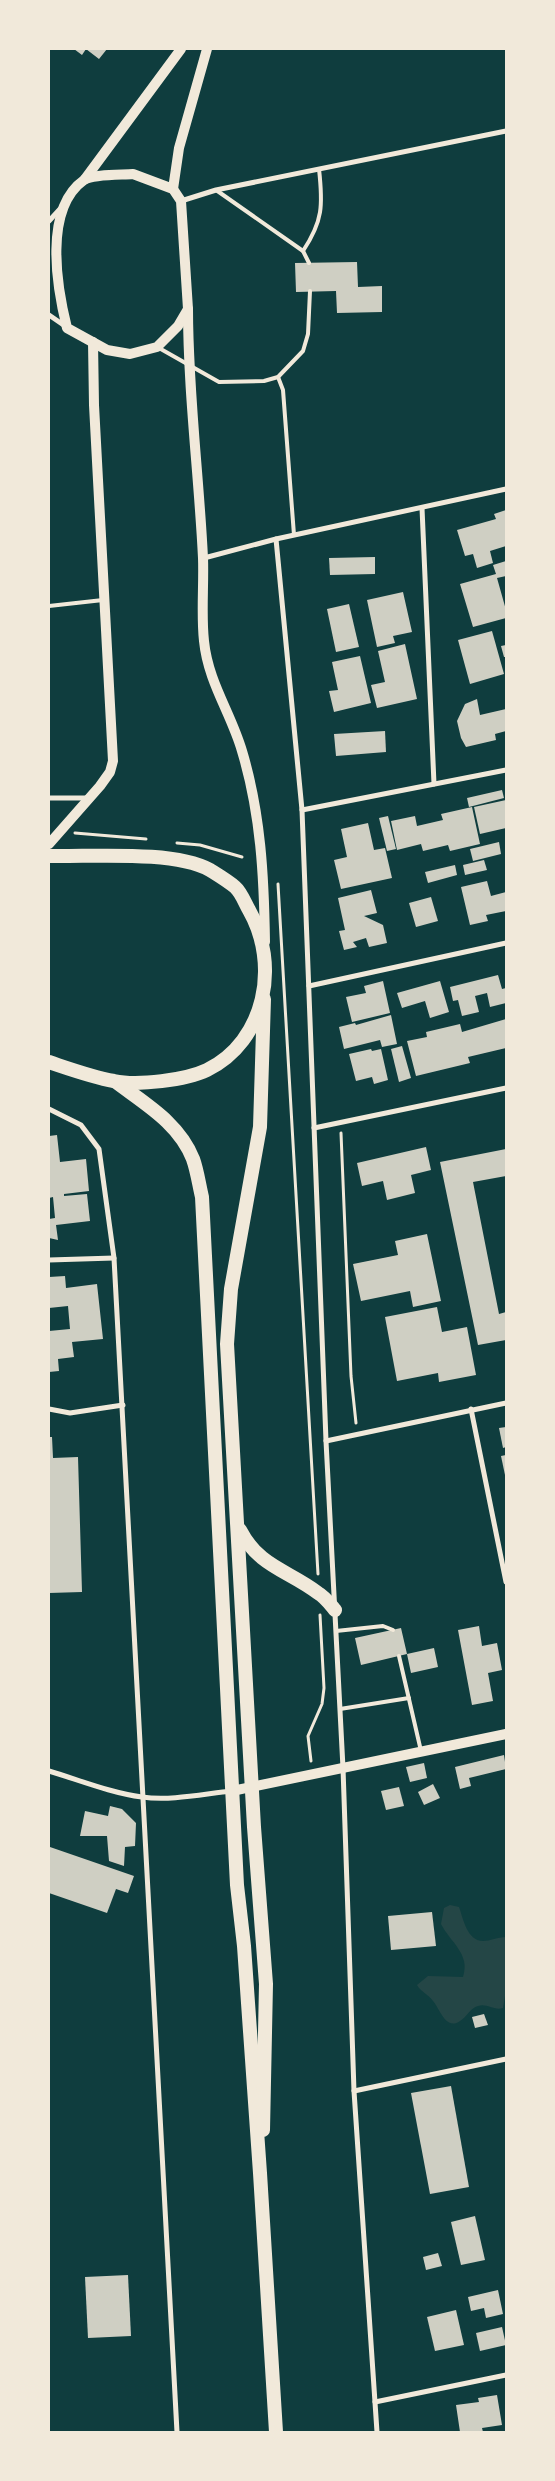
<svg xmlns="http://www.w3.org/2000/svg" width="555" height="2481" font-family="Signika,sans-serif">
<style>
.green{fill:#244646}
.building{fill:#cfcfc3}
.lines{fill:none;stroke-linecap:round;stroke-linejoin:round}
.path{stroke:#f1e9da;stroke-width:3}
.service{stroke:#f1e9da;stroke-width:4}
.minor{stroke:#f1e9da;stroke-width:5}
.secondary{stroke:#f1e9da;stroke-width:10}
.trunk{stroke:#f1e9da;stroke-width:14}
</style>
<rect width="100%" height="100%" fill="#0f3d3e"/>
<path class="green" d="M450 1905 459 1907C463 1918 467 1941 483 1941 490 1941 498 1937 506 1937V1990L503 2008C494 2011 487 2003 478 2006 470 2008 467 2017 460 2021 446 2031 440 2009 433 2001 428 1994 421 1992 417 1985L428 1976 463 1977C471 1954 450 1942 441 1924L444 1908Z"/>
<g class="building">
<path d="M74 49H107L99 59 86 49 82 55Z"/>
<path d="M357 262 358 287 382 286V312L337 313 336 291 296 292 295 263Z"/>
<path d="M506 510V546L490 551 493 563 477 568 473 554 465 556 457 530 496 519 494 514Z"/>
<path d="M375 557V574L330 575 329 558Z"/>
<path d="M506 561V576L497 578 506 610V618L473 627 460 584 496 574 493 565Z"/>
<path d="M403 592 412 632 393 636 395 643 377 647 367 600Z"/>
<path d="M349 604 359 647 336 652 327 609Z"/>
<path d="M492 631 504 674 470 684 458 640Z"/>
<path d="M405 644 417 699 377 708 371 685 385 682 378 651Z"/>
<path d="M506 645V657H504L501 646Z"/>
<path d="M360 656 371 703 334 712 329 691 338 690 332 662Z"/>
<path d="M477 699 480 715 506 709V731L495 734 496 740 466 747 461 738 457 721 465 704Z"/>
<path d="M385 731 386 752 336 756 334 734Z"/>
<path d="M502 790 504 798 469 807 467 798Z"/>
<path d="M506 800V828L480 834 474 807Z"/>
<path d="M472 807 480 844 450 851 448 845 423 851 421 844 397 850 391 821 415 816 417 826 443 820 441 814Z"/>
<path d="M388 816 396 849 387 851 379 818Z"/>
<path d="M368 823 374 850 385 848 392 878 341 889 334 860 347 857 341 829Z"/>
<path d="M499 842 501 854 473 861 470 849Z"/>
<path d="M484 860 487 870 465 875 463 865Z"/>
<path d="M455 865 457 875 428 883 425 872Z"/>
<path d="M487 881 491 896 506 892V911L486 915 488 921 470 925 461 887Z"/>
<path d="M371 890 377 913 364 916 383 925 387 943 369 947 366 938 353 942 357 947 344 950 339 931 345 930 338 898Z"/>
<path d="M431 897 438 921 416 927 409 903Z"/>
<path d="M498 975 502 989 506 988V1003L490 1007 487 993 475 996 479 1012 462 1016 458 1000 453 1001 450 987Z"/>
<path d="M383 981 390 1013 352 1022 346 997 366 993 364 986Z"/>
<path d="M440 981 449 1012 430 1018 425 1001 402 1008 397 993Z"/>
<path d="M391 1015 397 1044 382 1047 380 1040 344 1049 339 1027 355 1023 356 1025Z"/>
<path d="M506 1019V1048L468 1057 470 1063 416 1076 407 1041 427 1037 426 1032 460 1024 462 1032Z"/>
<path d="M402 1046 411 1078 399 1082 391 1049Z"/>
<path d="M371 1049 372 1051 381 1049 388 1080 374 1084 372 1077 356 1081 349 1054Z"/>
<path d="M57 1135 60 1162 86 1159 89 1191 64 1194V1196L87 1194 90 1221 56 1225 58 1240 49 1238V1219L55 1218 53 1197 49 1198V1136Z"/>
<path d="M426 1147 431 1170 411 1175 415 1193 387 1200 383 1181 362 1186 357 1163Z"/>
<path d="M506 1149V1176L473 1182 499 1314 506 1312V1340L478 1345 440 1162Z"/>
<path d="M427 1234 441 1301 413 1307 410 1291 361 1301 353 1264 398 1255 395 1241Z"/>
<path d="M65 1276 66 1288 97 1284 103 1339 72 1342 74 1357 58 1359 59 1371 49 1372V1331L70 1329 68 1306 49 1308V1277Z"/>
<path d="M437 1307 442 1332 467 1327 476 1375 439 1382 438 1373 397 1381 385 1317Z"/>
<path d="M506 1427V1447L503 1448 499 1428Z"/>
<path d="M49 1437H52L53 1458 78 1457 82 1592 49 1593Z"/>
<path d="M506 1455V1475H505L501 1456Z"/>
<path d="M479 1626 482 1646 497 1643 502 1670 488 1673 493 1701 472 1705 458 1630Z"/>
<path d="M401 1628 407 1654 434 1648 438 1667 411 1673 407 1654 361 1665 355 1638Z"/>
<path d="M504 1755 506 1769 469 1778 471 1786 460 1789 455 1767Z"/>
<path d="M424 1763 427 1778 410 1782 406 1767Z"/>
<path d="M433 1784 440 1798 424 1805 418 1792Z"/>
<path d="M399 1787 404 1806 386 1810 381 1791Z"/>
<path d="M110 1806 122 1809 136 1823 135 1846 125 1847 124 1866 109 1861 107 1836H80L85 1811 108 1816Z"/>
<path d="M50 1847 134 1876 128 1893 116 1889 107 1913 49 1893Z"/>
<path d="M432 1912 436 1946 391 1950 388 1916Z"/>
<path d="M484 2014 488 2025 475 2028 472 2017Z"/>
<path d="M451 2086 469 2187 430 2194 411 2093Z"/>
<path d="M475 2216 485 2260 461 2265 451 2222Z"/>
<path d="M438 2253 442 2266 426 2270 423 2257Z"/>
<path d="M128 2275 131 2336 88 2338 85 2277Z"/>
<path d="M498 2290 503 2314 486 2318 484 2308 471 2311 468 2297Z"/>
<path d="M456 2310 464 2345 435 2351 427 2317Z"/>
<path d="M502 2327 506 2345 480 2351 476 2333Z"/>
<path d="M497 2395 502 2425 482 2428 483 2432H460L456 2405 479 2402 478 2398Z"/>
</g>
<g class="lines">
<g class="path">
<path d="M75 833 146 839"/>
<path d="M177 843 200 845 242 857"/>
<path d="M278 884 318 1574"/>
<path d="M341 1133 351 1376 356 1423"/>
<path d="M311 1761 308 1736 322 1704 324 1688 320 1615"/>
</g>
<g class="service">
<path d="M216 190 303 251 309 263"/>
<path d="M303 251C323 221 323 205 319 169"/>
<path d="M159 348 219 382 264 381 278 377 303 351 308 334 310 291"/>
<path d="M278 377 283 390 294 535"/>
<path d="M49 606 103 600"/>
<path d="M336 1631 383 1626 393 1630"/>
<path d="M399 1656 421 1751"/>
<path d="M340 1709 409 1698"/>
</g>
<g class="minor">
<path d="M181 201 216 190 506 131"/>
<path d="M49 221 60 209"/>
<path d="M49 315 65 326"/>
<path d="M422 508 434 784"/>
<path d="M276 539 302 810 326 1441 343 1768 354 2091 377 2432"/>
<path d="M204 558 276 539 506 489"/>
<path d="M49 798H87"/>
<path d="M302 810 506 770"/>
<path d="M309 986 506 943"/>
<path d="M49 1109 81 1125 99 1149 114 1258 177 2432"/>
<path d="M314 1128 506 1088"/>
<path d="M49 1260 114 1258"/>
<path d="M49 1409 70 1413 123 1405"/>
<path d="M471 1409 506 1582"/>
<path d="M326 1441 506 1403"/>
<path d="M49 1771C79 1780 111 1793 142 1797 171 1801 203 1794 232 1791"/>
<path d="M354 2091 506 2059"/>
<path d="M375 2402 506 2375"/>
</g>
<g class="secondary">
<path d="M133 174 173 189 181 201 188 309 178 326 157 347 130 354 107 350 67 328C57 288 43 209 84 180 93 174 122 175 133 174Z"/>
<path d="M85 179 181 49"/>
<path d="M173 189 179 148 207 49"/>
<path d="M188 309C188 393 199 475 203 558 204 586 201 614 204 641 208 682 231 713 242 751 261 814 264 877 265 942"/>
<path d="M49 844 100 786 110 772 113 761 94 405 93 342"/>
<path d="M232 1791 506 1734"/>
</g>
<g class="trunk">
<path d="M49 856C92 857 173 850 210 870 218 875 228 881 235 887 241 892 245 903 249 910 280 964 266 1041 207 1070 186 1080 138 1086 114 1081 92 1077 70 1069 49 1062"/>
<path d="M116 1082C145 1104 179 1123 193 1159 197 1170 199 1184 202 1197L237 1885 244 1946 260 2173 276 2432"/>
<path d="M240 1530C259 1567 288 1570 318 1593 325 1597 330 1604 335 1610"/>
<path d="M263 2130 266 1984 254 1827 227 1344 231 1289 260 1127 264 999"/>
</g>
</g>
<rect width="555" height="2481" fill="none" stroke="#f1e9da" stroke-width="100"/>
</svg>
